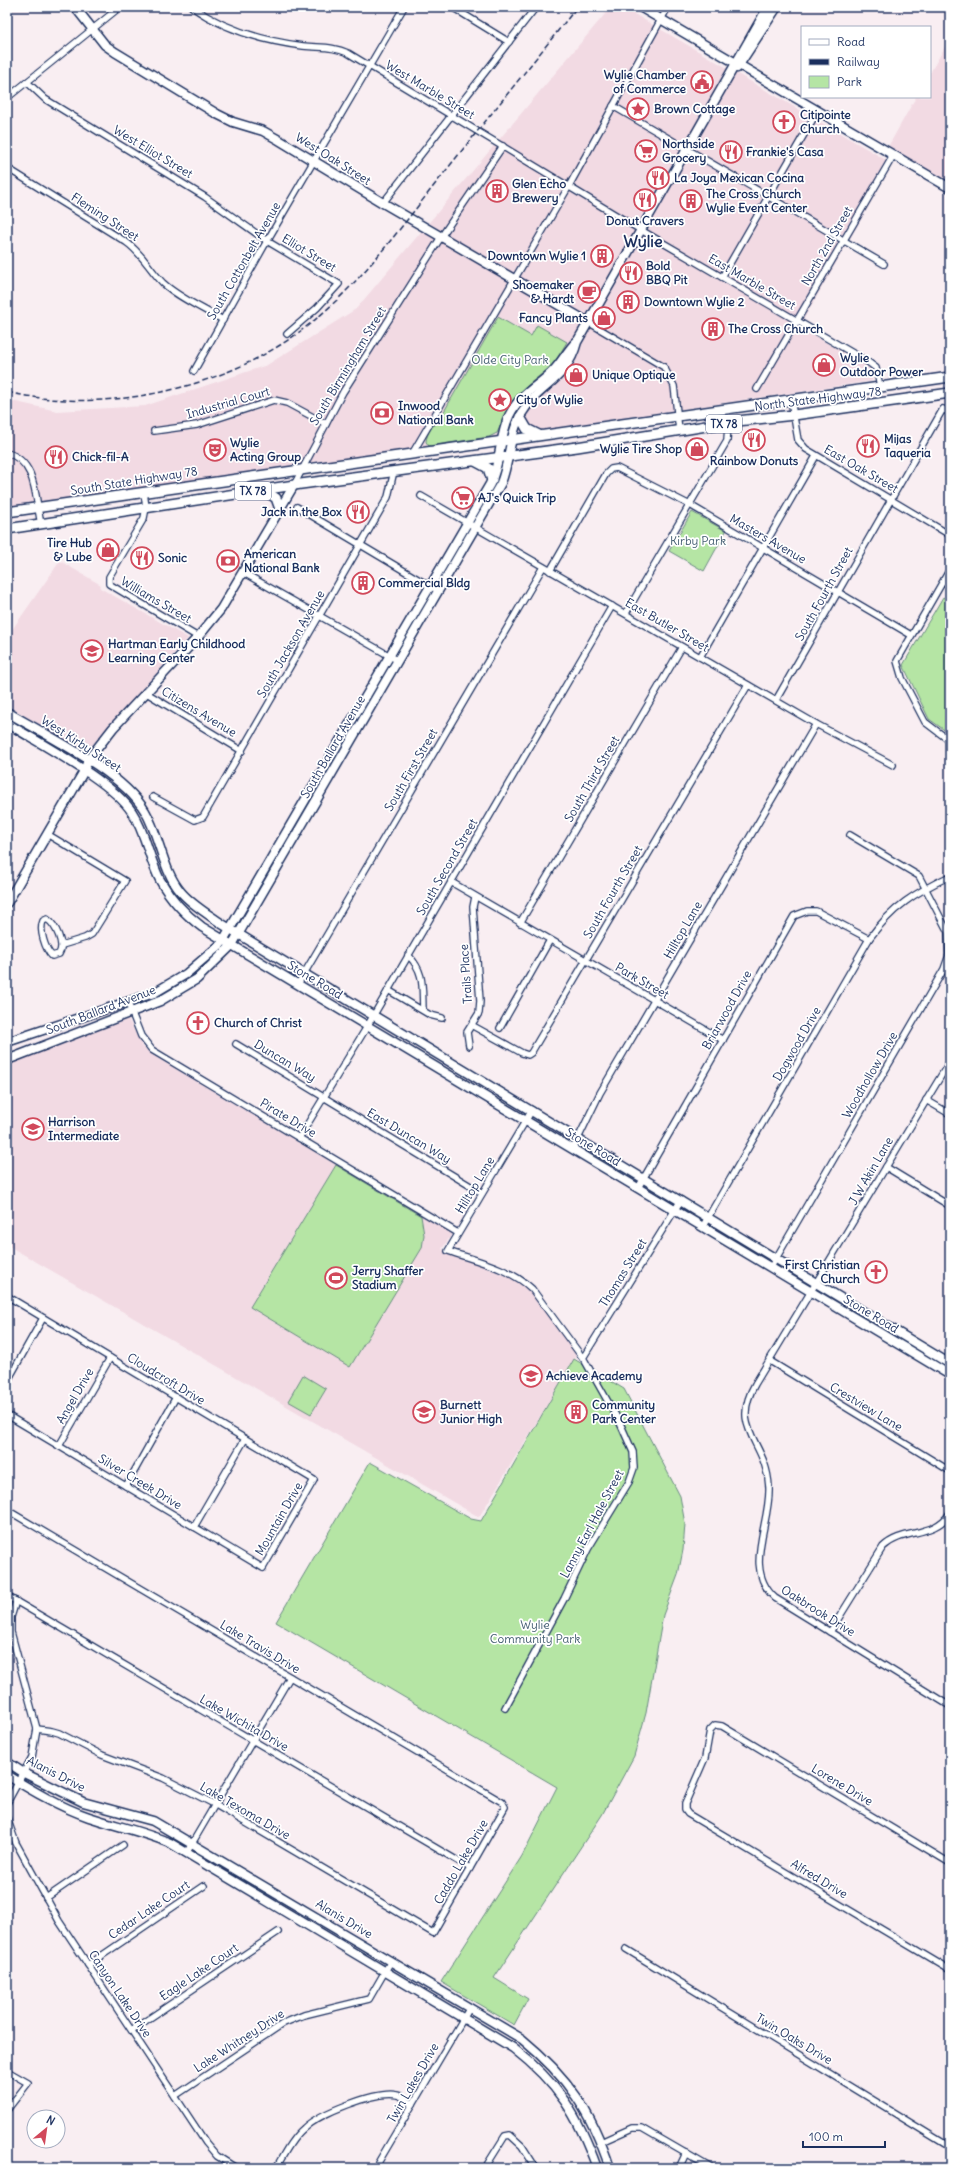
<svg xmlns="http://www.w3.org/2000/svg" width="957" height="2175" font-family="Delius,sans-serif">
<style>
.built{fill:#f2dae3}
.green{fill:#b5e5a4;stroke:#688a81}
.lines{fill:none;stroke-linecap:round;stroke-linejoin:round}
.street-casing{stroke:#1b2f5e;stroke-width:8}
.secondary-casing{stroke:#1b2f5e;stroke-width:11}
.primary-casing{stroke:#1b2f5e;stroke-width:12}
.street{stroke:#fff;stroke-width:5.5}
.secondary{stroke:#fff;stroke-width:8}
.primary{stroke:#fff;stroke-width:9}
.rail{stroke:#1b2f5e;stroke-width:1.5;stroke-dasharray:6 3;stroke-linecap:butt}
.labels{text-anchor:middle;stroke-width:3.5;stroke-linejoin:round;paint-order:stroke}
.shield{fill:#fff;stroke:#5f6d8e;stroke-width:1}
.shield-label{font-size:11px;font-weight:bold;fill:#1b2f5e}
.poi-label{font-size:12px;font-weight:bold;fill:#1b2f5e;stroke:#fff;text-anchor:start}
.street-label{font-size:12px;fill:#1b2f5e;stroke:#fff}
.park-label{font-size:12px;fill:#425c70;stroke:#fff}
.district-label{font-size:16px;font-weight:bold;fill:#1b2f5e;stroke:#fff}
</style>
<rect width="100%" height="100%" fill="#f9eef2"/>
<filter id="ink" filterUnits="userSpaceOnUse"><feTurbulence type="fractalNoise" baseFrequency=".025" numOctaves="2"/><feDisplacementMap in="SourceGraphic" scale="8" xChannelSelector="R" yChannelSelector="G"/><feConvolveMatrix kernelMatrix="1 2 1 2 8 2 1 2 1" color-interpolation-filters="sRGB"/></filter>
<g filter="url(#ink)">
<g class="built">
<path d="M611 7H622L893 164 799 327 875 371 872 381 7 510V400L57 411 145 406 267 365 356 309Z"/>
<path d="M950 38V182L888 147 916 97H930V73Z"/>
<path d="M60 561 101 585 100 588 188 638 85 753 7 705V637Z"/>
<path d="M128 1019 143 1047 159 1059 452 1234 442 1249 511 1278 530 1289 578 1354 479 1517 7 1245V1064Z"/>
</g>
<g class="green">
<path d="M498 317 531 336 537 325 567 342 553 365 528 385 512 401 497 433 489 437 429 446 426 442C426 434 435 421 442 415Z"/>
<path d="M692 512 726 531 704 571 669 551Z"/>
<path d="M943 597 950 601V734L929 719 903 665Z"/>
<path d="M336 1165 421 1216 424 1235 422 1248 350 1367 250 1307Z"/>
<path d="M574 1359 624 1389 680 1496 685 1524 683 1550 678 1575 663 1615 646 1713 634 1756 602 1815 494 1978 528 1999 514 2025 441 1982 522 1856 557 1787 276 1622 370 1462 471 1519 481 1521Z"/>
<path d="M303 1375 326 1389 311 1414 288 1401Z"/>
</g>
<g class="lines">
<g class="street-casing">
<g id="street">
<path d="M192 7C225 30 263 41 303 46 319 48 333 46 348 53L634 226 868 362 876 368 880 386"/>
<path d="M452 7 509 42"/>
<path d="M27 82 45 99 205 197 267 241 339 284 317 308 287 334"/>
<path d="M7 98 120 7"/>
<path d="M613 106 884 264"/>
<path d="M7 168 126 242C142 253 149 269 163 283 179 298 204 309 223 320"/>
<path d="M383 203 536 7"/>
<path d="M722 277 817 112"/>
<path d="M588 322 664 367 674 386 679 430"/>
<path d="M194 371 267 241 404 7"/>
<path d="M757 389 893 156"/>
<path d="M791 400 798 440 806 449 950 535"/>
<path d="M154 431 197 425 274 400 287 403 326 424"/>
<path d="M7 453C37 461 35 498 41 524"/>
<path d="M412 454 569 186 668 7"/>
<path d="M294 485 343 392 441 237 503 146"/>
<path d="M144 492 146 508 144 518 109 577V584L198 637"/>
<path d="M421 496 816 724 893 765"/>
<path d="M297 507 433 588"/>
<path d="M950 569 897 661 902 678 925 722 950 741"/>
<path d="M550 571 606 474 611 469 617 468 690 505 911 635"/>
<path d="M244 573 397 660"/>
<path d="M626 613 724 446 727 441 728 423"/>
<path d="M700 657 816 456"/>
<path d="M145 692 242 751"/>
<path d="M776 700 943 409 950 413"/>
<path d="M153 797 195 820 203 817 388 497 394 471"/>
<path d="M47 834 125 881 92 934 85 938 62 945"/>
<path d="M451 882 723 1040"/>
<path d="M47 919C56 925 65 945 59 954L52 956C45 949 39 930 43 921Z"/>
<path d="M520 923 682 647"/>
<path d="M408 955C425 972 422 987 423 1010"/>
<path d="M298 984 543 567"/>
<path d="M388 990 430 1015 442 1018"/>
<path d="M128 1003 141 1036 152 1050 458 1233"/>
<path d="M473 1026 522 1053 528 1055 531 1053 748 685"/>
<path d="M500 1028 550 940"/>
<path d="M236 1044 482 1193"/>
<path d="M469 1046 467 1032 479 1013 480 1001 473 907 475 897"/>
<path d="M950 1061 755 1384C729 1430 767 1441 769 1487 771 1524 742 1568 775 1598L950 1706"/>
<path d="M926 1100 950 1114"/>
<path d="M299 1138 365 1030 612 606"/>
<path d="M573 1149 600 1093 816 724"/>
<path d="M886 1167 950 1206"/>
<path d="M638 1188 794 916 807 911H816L869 939"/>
<path d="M703 1226 869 939C892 907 916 892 950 876"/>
<path d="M771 1267 944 969 949 955 948 932 919 876 850 835"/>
<path d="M7 1296 314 1480 263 1568 7 1415"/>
<path d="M583 1358 681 1200"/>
<path d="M770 1361 950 1471"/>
<path d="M7 1382 43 1318"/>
<path d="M59 1446 110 1358"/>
<path d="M126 1486 176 1397"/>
<path d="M7 1510 502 1802 505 1807 433 1933 214 1804 163 1778 102 1755 59 1733 52 1731 37 1729"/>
<path d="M194 1527 245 1439"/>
<path d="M7 1596 470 1868"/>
<path d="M830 1632 883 1547C903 1528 934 1538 950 1513"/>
<path d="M505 1708 564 1599 588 1549 629 1482 634 1468 633 1452 620 1423 585 1361 532 1289C510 1268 477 1261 448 1251L532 1110"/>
<path d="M7 1803 32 1757 37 1729 11 1632V1617L16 1601"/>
<path d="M7 1818 16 1843 59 1921 206 2143 217 2156 236 2168"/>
<path d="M187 1852 290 1677"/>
<path d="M950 1863 722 1726 715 1725 710 1730 705 1758 685 1804V1810L688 1814 950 1970"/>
<path d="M46 1898 123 1845"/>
<path d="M626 1949 950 2147"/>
<path d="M88 1965 204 1886"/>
<path d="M132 2030 278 1932"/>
<path d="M7 2071 28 2083 7 2110"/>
<path d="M175 2096 284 2023 304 2015 369 1999 391 1961"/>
<path d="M601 2142 632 2128H642L711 2168"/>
<path d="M276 2168C284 2154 292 2138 304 2128 318 2114 378 2090 397 2095 403 2096 408 2101 413 2104"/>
<path d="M375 2168 469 2009"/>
<path d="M485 2168 505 2136 510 2135 522 2146 536 2168"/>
<path d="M679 2168 686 2153"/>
</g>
</g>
<g class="secondary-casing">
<g id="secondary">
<path d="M75 7 105 45 115 52 217 114 233 122 263 131 279 140 383 203 588 322"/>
<path d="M640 7 950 188"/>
<path d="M737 68 777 7"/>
<path d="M7 712C47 736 121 771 145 811 160 836 162 870 181 892 192 905 208 914 222 924L950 1364"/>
<path d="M7 723C40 744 112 781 132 812 146 833 149 859 160 880 170 898 186 915 202 927L950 1375"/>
<path d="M7 903 84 771 88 760 113 728 198 637 221 609 294 485"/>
<path d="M7 1042 154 993 186 974 221 944 490 484C501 462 499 438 509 416 519 394 538 387 553 371 562 362 567 351 576 342"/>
<path d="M7 1060 160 1001 197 979 232 945 501 483C510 460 509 434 522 413 539 384 567 381 577 342L768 7"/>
<path d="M7 1762 24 1773 83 1802 153 1821 522 2039C568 2077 591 2111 610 2168"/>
<path d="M7 1775C33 1791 60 1807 89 1817 116 1826 144 1832 170 1843L513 2048C558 2083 578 2115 597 2168"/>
</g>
</g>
<g class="primary-casing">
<g id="primary">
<path d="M520 417 527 429 539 435"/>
<path d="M475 461 488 468 492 480"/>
<path d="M263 490 276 498 280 509"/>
<path d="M7 512 950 377"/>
<path d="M7 529 301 484 577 447 737 421 794 415 950 393"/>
</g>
</g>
<use href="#street" class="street"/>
<use href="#secondary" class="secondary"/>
<use href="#primary" class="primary"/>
<path class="rail" d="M7 392C103 415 223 390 302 330 355 290 395 235 436 183 483 124 530 66 577 7"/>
</g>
</g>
<defs>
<g id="civic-ring" transform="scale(1.15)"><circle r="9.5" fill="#fff" stroke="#d1495b" stroke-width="1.5"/><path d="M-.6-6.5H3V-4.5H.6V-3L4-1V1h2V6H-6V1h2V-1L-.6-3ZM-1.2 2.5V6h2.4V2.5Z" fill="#d1495b"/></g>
<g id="sight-ring" transform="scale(1.15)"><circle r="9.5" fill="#fff" stroke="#d1495b" stroke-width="1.5"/><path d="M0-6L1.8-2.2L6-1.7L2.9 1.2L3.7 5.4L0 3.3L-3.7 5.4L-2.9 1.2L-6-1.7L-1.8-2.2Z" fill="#d1495b"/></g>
<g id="church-ring" transform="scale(1.15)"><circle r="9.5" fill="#fff" stroke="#d1495b" stroke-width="1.5"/><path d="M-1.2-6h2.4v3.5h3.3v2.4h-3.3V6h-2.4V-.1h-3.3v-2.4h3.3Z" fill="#d1495b"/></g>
<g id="supermarket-ring" transform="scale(1.15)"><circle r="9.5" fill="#fff" stroke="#d1495b" stroke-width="1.5"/><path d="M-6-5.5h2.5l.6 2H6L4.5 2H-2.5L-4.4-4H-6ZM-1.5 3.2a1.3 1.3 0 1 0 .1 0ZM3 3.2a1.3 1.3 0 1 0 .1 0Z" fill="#d1495b"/></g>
<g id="restaurant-ring" transform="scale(1.15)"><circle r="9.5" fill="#fff" stroke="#d1495b" stroke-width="1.5"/><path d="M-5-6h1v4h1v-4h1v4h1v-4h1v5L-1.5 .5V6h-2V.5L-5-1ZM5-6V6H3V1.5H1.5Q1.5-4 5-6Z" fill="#d1495b"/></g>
<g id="building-ring" transform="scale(1.15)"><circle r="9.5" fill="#fff" stroke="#d1495b" stroke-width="1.5"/><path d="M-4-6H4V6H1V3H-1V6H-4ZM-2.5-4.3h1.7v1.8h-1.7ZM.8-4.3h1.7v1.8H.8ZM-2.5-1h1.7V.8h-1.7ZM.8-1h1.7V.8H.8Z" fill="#d1495b"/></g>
<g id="cafe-ring" transform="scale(1.15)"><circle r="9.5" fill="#fff" stroke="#d1495b" stroke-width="1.5"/><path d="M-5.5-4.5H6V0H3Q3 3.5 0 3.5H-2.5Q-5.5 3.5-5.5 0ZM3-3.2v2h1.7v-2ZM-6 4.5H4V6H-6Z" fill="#d1495b"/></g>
<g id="shop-ring" transform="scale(1.15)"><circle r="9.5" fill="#fff" stroke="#d1495b" stroke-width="1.5"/><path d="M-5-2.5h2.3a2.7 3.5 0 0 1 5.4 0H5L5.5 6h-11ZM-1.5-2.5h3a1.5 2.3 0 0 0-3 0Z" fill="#d1495b"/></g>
<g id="bank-ring" transform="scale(1.15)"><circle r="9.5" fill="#fff" stroke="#d1495b" stroke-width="1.5"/><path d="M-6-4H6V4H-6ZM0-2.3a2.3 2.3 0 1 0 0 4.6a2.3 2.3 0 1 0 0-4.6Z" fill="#d1495b"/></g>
<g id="theatre-ring" transform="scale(1.15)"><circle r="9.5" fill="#fff" stroke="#d1495b" stroke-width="1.5"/><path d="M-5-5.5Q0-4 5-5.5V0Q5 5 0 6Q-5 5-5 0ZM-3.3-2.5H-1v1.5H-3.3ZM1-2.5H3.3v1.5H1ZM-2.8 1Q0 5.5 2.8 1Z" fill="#d1495b"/></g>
<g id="school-ring" transform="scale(1.15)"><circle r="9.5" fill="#fff" stroke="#d1495b" stroke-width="1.5"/><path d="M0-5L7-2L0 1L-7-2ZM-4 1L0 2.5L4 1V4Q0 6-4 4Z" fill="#d1495b"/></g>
<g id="stadium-ring" transform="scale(1.15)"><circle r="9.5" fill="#fff" stroke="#d1495b" stroke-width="1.5"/><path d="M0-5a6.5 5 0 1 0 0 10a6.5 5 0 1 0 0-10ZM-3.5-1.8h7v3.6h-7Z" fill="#d1495b"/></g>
</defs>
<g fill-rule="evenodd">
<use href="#civic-ring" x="702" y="82"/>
<use href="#sight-ring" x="638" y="109"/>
<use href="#church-ring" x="784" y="122"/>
<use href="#supermarket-ring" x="646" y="151"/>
<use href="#restaurant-ring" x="731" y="152"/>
<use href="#restaurant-ring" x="658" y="178"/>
<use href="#building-ring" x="497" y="191"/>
<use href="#restaurant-ring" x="645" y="200"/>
<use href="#building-ring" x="691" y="201"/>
<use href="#building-ring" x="602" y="256"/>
<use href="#restaurant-ring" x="631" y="273"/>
<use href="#cafe-ring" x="589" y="292"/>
<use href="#building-ring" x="628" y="302"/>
<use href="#shop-ring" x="604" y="318"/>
<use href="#building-ring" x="713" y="329"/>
<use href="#shop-ring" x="824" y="365"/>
<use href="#shop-ring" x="576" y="375"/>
<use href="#sight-ring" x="500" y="400"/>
<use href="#bank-ring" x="382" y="413"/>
<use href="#restaurant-ring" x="754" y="440"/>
<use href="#restaurant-ring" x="868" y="446"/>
<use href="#shop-ring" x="697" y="449"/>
<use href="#theatre-ring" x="215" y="450"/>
<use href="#restaurant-ring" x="56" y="457"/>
<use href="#supermarket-ring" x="463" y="498"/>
<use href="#restaurant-ring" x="358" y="512"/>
<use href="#shop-ring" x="108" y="550"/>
<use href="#restaurant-ring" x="142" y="558"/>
<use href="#bank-ring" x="228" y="561"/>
<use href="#building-ring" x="363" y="583"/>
<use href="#school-ring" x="92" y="651"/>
<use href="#church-ring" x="198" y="1023"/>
<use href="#school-ring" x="33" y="1129"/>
<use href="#church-ring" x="876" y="1272"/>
<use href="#stadium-ring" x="336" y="1278"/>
<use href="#school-ring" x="531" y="1376"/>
<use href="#school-ring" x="424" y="1412"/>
<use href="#building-ring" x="576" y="1412"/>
</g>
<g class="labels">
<g class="shield">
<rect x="706" y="415" width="36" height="18" rx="3"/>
<rect x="235" y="482" width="36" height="18" rx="3"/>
</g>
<g class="shield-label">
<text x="724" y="428">TX 78</text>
<text x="253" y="495">TX 78</text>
</g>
<g class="poi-label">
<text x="686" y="79" text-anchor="end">Wylie Chamber<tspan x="686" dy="14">of Commerce</tspan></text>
<text x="654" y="113">Brown Cottage</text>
<text x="800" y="119">Citipointe<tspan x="800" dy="14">Church</tspan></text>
<text x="662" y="148">Northside<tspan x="662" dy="14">Grocery</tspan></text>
<text x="746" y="156">Frankie's Casa</text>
<text x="674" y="182">La Joya Mexican Cocina</text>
<text x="512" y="188">Glen Echo<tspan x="512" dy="14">Brewery</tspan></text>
<text x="706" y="198">The Cross Church<tspan x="706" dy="14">Wylie Event Center</tspan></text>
<text x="645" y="225" text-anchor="middle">Donut Cravers</text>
<text x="586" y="260" text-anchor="end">Downtown Wylie 1</text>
<text x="646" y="270">Bold<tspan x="646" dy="14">BBQ Pit</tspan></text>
<text x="574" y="289" text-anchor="end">Shoemaker<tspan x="574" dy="14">&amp; Hardt</tspan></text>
<text x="644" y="306">Downtown Wylie 2</text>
<text x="588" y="322" text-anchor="end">Fancy Plants</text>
<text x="728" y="333">The Cross Church</text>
<text x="840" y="362">Wylie<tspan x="840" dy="14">Outdoor Power</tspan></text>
<text x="592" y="379">Unique Optique</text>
<text x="516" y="404">City of Wylie</text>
<text x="398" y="410">Inwood<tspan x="398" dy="14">National Bank</tspan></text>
<text x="884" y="443">Mijas<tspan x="884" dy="14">Taqueria</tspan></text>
<text x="230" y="447">Wylie<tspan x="230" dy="14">Acting Group</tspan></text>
<text x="682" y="453" text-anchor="end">Wylie Tire Shop</text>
<text x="72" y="461">Chick-fil-A</text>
<text x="754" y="465" text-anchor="middle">Rainbow Donuts</text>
<text x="478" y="502">AJ's Quick Trip</text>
<text x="342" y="516" text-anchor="end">Jack in the Box</text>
<text x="92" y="547" text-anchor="end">Tire Hub<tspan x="92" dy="14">&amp; Lube</tspan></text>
<text x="244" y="558">American<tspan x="244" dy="14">National Bank</tspan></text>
<text x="158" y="562">Sonic</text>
<text x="378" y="587">Commercial Bldg</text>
<text x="108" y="648">Hartman Early Childhood<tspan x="108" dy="14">Learning Center</tspan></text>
<text x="214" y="1027">Church of Christ</text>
<text x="48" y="1126">Harrison<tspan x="48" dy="14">Intermediate</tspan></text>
<text x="860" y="1269" text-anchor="end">First Christian<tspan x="860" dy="14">Church</tspan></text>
<text x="352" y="1275">Jerry Shaffer<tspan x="352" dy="14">Stadium</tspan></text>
<text x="546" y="1380">Achieve Academy</text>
<text x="440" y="1409">Burnett<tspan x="440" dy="14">Junior High</tspan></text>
<text x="592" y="1409">Community<tspan x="592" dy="14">Park Center</tspan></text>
</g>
<g class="street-label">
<text transform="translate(430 90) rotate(31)" y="4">West Marble Street</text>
<text transform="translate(153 152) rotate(31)" y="4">West Elliot Street</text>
<text transform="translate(333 159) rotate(32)" y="4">West Oak Street</text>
<text transform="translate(105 217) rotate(33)" y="4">Fleming Street</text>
<text transform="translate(827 246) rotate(-60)" y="4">North 2nd Street</text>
<text transform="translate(309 253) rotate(31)" y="4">Elliot Street</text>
<text transform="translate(244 261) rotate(-60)" y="4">South Cottonbelt Avenue</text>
<text transform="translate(752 282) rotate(30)" y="4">East Marble Street</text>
<text transform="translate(348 366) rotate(-59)" y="4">South Birmingham Street</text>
<text transform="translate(818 399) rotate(-7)" y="4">North State Highway 78</text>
<text transform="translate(228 403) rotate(-16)" y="4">Industrial Court</text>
<text transform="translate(861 469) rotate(30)" y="4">East Oak Street</text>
<text transform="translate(134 481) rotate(-9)" y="4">South State Highway 78</text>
<text transform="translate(768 539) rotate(30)" y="4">Masters Avenue</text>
<text transform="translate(824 594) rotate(-61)" y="4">South Fourth Street</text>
<text transform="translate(156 600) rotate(30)" y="4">Williams Street</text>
<text transform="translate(667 625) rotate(30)" y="4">East Butler Street</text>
<text transform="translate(291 644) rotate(-60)" y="4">South Jackson Avenue</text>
<text transform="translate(199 712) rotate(31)" y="4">Citizens Avenue</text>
<text transform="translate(81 744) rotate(33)" y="4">West Kirby Street</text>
<text transform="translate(333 747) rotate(-60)" y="4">South Ballard Avenue</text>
<text transform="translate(411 770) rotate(-60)" y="4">South First Street</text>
<text transform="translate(592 779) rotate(-60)" y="4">South Third Street</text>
<text transform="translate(447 867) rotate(-60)" y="4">South Second Street</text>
<text transform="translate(613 892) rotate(-60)" y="4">South Fourth Street</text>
<text transform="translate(683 930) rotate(-60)" y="4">Hilltop Lane</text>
<text transform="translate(466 974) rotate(-94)" y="4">Trails Place</text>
<text transform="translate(315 980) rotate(31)" y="4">Stone Road</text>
<text transform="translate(642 981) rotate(30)" y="4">Park Street</text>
<text transform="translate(101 1010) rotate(-21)" y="4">South Ballard Avenue</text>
<text transform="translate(727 1010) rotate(-61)" y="4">Briarwood Drive</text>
<text transform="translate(797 1044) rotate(-60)" y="4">Dogwood Drive</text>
<text transform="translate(285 1061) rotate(31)" y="4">Duncan Way</text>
<text transform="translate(870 1075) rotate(-60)" y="4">Woodhollow Drive</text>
<text transform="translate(288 1118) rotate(31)" y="4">Pirate Drive</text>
<text transform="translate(409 1136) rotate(31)" y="4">East Duncan Way</text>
<text transform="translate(593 1147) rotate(31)" y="4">Stone Road</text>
<text transform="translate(871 1171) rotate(-60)" y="4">J W Akin Lane</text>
<text transform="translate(475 1185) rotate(-59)" y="4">Hilltop Lane</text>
<text transform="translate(623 1273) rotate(-58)" y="4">Thomas Street</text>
<text transform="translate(871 1314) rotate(31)" y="4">Stone Road</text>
<text transform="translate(166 1379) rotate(31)" y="4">Cloudcroft Drive</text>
<text transform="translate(75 1396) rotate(-60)" y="4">Angel Drive</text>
<text transform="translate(866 1407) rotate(31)" y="4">Crestview Lane</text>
<text transform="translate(140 1482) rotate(31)" y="4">Silver Creek Drive</text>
<text transform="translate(279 1519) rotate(-60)" y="4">Mountain Drive</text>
<text transform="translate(592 1524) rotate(-62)" y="4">Lanny Earl Hale Street</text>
<text transform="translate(818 1611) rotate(32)" y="4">Oakbrook Drive</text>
<text transform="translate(260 1647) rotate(31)" y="4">Lake Travis Drive</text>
<text transform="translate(244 1723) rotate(30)" y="4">Lake Wichita Drive</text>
<text transform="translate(56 1774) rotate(27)" y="4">Alanis Drive</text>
<text transform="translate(842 1785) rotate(31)" y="4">Lorene Drive</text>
<text transform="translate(245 1811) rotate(30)" y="4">Lake Texoma Drive</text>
<text transform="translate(461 1862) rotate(-60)" y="4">Caddo Lake Drive</text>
<text transform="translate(819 1879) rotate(31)" y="4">Alfred Drive</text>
<text transform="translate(149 1910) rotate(-34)" y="4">Cedar Lake Court</text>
<text transform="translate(344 1919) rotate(31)" y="4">Alanis Drive</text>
<text transform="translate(199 1972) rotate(-34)" y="4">Eagle Lake Court</text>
<text transform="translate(120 1994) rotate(56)" y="4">Canyon Lake Drive</text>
<text transform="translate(794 2039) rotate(31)" y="4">Twin Oaks Drive</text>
<text transform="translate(239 2041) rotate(-33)" y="4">Lake Whitney Drive</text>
<text transform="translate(413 2083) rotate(-60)" y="4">Twin Lakes Drive</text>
</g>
<g class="park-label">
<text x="510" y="364">Olde City Park</text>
<text x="698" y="545">Kirby Park</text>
<text x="535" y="1629">Wylie<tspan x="535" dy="14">Community Park</tspan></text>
</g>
<g class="district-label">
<text x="643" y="247">Wylie</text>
</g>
</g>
<rect width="957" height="2175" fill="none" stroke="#fff" stroke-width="24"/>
<rect x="12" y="12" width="933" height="2151" fill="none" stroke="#1b2f5e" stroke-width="1.5" filter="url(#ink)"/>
<rect x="801" y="26" width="130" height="72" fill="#ffffff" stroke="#a4acbf"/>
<rect x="809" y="39" width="20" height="6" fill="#ffffff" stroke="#a4acbf"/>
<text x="837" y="46" font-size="12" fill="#1b2f5e">Road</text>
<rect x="809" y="59" width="20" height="6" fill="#1b2f5e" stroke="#a4acbf"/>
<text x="837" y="66" font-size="12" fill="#1b2f5e">Railway</text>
<rect x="809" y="76" width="20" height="12" fill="#b5e5a4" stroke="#a4acbf"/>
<text x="837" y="86" font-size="12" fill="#1b2f5e">Park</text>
<g transform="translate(46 2129) rotate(29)"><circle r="19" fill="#ffffff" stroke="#a4acbf"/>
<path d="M0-3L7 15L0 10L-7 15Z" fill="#d1495b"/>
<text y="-6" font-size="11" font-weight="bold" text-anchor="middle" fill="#1b2f5e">N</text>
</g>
<path d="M803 2141v6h82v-6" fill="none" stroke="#1b2f5e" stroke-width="2"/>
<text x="809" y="2141" font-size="12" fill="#1b2f5e" stroke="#ffffff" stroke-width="3" paint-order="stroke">100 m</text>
</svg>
